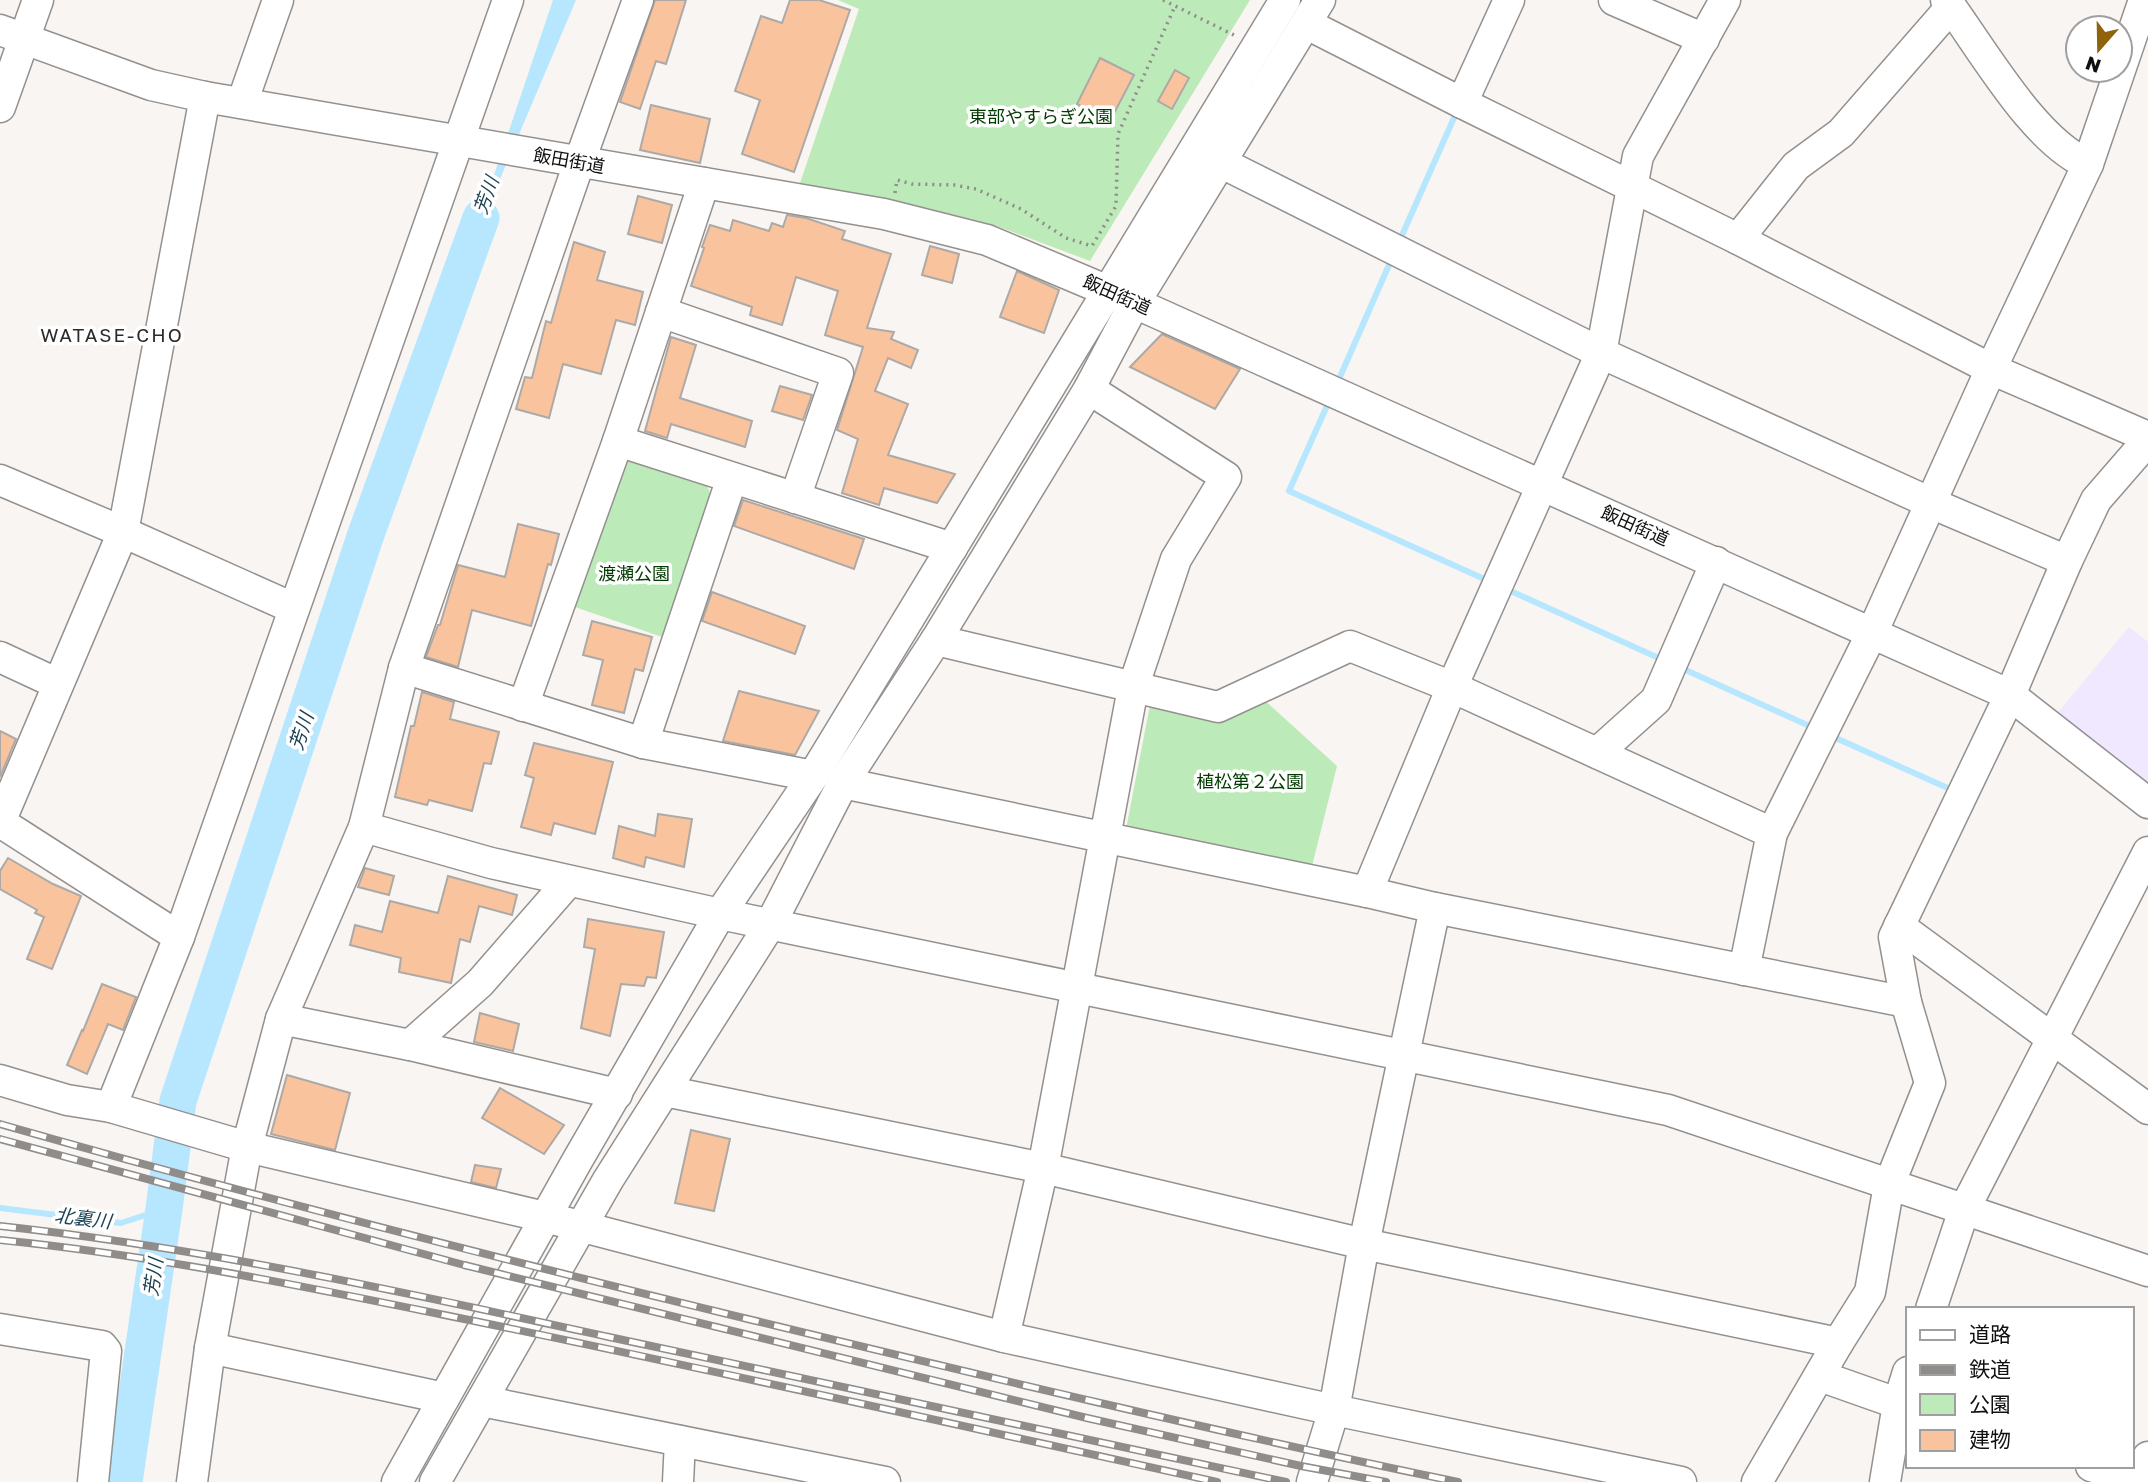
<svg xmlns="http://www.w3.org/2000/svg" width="2148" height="1482" font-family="'Golos Text','Noto Sans JP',sans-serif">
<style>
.education{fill:#efe8fe}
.green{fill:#bdeab9}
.water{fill:#b6e7fe}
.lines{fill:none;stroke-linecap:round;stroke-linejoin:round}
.stream{stroke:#b6e7fe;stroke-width:6}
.river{stroke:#b6e7fe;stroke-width:37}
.building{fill:#f9c49d;stroke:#ada9a7;stroke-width:2}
.minor-casing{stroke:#94908e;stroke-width:33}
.path{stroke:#8f8d8a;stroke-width:3.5;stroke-dasharray:2 5;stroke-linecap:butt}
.minor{stroke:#fff;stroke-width:30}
.rail-casing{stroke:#8f8c8a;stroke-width:8}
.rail{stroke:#fff;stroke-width:5;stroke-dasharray:16;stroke-linecap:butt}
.labels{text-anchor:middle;stroke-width:7;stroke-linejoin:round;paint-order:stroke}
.park-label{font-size:18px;fill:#003b00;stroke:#fff}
.street-label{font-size:18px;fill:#11100f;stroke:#fff}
.water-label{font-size:19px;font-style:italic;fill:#1b4252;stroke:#fff}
.neighbourhood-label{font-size:19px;letter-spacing:2px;fill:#2d2a28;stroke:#fff}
</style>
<rect width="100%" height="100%" fill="#f9f5f2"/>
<path class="education" d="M2129 627 2148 642V788L2056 715Z"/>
<g class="green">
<path d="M838 0H1250L1090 261 997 226 954 215 798 189 859 9Z"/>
<path d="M631 457 705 481 711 495 665 638 572 606 621 464Z"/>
<path d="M1261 697 1337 766 1312 866 1126 829 1150 705Z"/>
</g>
<path class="water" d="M553 0H576L464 264Z"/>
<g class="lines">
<g class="stream">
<path d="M1399 242 1457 111"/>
<path d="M1336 386 1392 258"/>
<path d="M1330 399 1289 491 1491 582"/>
<path d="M1504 588 1663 660"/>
<path d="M1679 667 1816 729"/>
<path d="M1829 735 1950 789 1949 792"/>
<path d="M0 1208 121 1223 164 1209"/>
</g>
<path class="river" d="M124 1482 164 1209 178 1101 365 537 481 218"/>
</g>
<g class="building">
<path d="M655 0H686L666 64 656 61 640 109 620 102Z"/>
<path d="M790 0H819L850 10 794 172 742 154 760 100 735 91 761 16 782 23Z"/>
<path d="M1100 58 1134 75 1110 121 1077 104Z"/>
<path d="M1175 70 1189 78 1172 109 1158 101Z"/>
<path d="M651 105 710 119 700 163 640 150Z"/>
<path d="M638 196 672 205 662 243 628 234Z"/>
<path d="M787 215 806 218 845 231 842 239 891 254 867 328 894 332 891 339 918 350 911 368 888 358 875 391 908 404 888 455 955 474 937 503 884 488 879 505 842 493 858 439 837 430 863 347 825 335 838 291 796 277 782 325 750 315 752 307 691 286 704 248 702 247 710 225 730 231 733 220 769 231 772 223 783 227Z"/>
<path d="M574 242 605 252 597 280 643 292 635 325 616 320 601 374 563 364 549 418 516 409 525 377 532 378 546 321 551 323Z"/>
<path d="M930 246 959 254 952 283 922 275Z"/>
<path d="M1017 271 1059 290 1044 333 1000 317Z"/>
<path d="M1162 334 1240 369 1215 409 1130 367Z"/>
<path d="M671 337 696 345 680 398 752 421 745 447 671 424 667 438 645 431Z"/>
<path d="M780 386 812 395 803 420 772 411Z"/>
<path d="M743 500 864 539 854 569 734 526Z"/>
<path d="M518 524 559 534 551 565 548 564 531 626 472 610 458 667 426 657 438 625H440L458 565 505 577Z"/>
<path d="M712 592 805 626 795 654 702 621Z"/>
<path d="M592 621 652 637 643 671 635 669 624 713 592 705 603 660 583 655Z"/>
<path d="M739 691 819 711 795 755 723 741Z"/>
<path d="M422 692 454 702 450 719 499 732 491 764 484 763 472 811 429 800 427 805 395 797 411 726H414Z"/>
<path d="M0 731 16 739 0 777Z"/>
<path d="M534 743 613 762 595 834 554 823 551 835 521 827 534 778 525 775Z"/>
<path d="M658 814 692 819 684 867 646 857 644 867 613 858 619 826 655 836Z"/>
<path d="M8 858 53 884 81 896 52 969 27 959 44 917 35 913 37 910 0 889V871Z"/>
<path d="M365 868 394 876 389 895 358 887Z"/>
<path d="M448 876 517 895 512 915 479 906 470 942 460 939 451 983 399 972 401 958 350 945 355 925 382 932 390 901 438 913Z"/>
<path d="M588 919 664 932 656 978 647 977 644 986 621 984 610 1036 581 1028 595 949 584 947Z"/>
<path d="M102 984 136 997 123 1030 108 1024 87 1074 67 1065 82 1030 83 1031Z"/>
<path d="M480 1013 519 1024 513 1051 474 1042Z"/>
<path d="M287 1075 350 1093 335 1150 271 1134Z"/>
<path d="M500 1088 564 1125 544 1154 482 1118Z"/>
<path d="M691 1130 730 1139 714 1211 675 1203Z"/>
<path d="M475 1165 501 1169 496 1188 471 1182Z"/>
</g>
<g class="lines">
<g class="minor-casing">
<g id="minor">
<path d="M1614 0 1704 39"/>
<path d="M1946 0C1981 47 2034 142 2088 164"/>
<path d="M1307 24 1462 103 1738 239 1991 369 2148 437"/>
<path d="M0 30 151 85 205 97 884 214 987 240 1108 291 2010 695 2148 803"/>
<path d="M242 103 278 0"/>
<path d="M1462 103 1509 0"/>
<path d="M0 107 38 0"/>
<path d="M1222 163 1601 353 1931 503 2067 561"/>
<path d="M1738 239 1796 166 1841 133 1951 7"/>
<path d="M661 312 838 373 795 498"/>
<path d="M618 441 952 548"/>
<path d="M0 480 123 532 293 608"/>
<path d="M936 640 1218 707 1350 646 1452 687 1772 833"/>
<path d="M0 657 58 684"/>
<path d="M404 668 643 743 813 776"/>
<path d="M523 706 618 441 704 183"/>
<path d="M643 743 732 478"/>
<path d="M1597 753 1656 700 1716 562"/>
<path d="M843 783 1367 892 1435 908 1364 1244 1334 1410 1312 1482"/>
<path d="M364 827 491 863 720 914 1668 1110 2148 1271"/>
<path d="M1367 892 1452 687 1601 353 1638 156 1725 0"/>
<path d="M1435 908 1906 1002 1894 937 2010 695 2067 561 2096 500 2148 440"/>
<path d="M1899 926 2148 1109"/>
<path d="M179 937 0 822 123 532 205 97"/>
<path d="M1744 970 1772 833 1872 633 1991 369 2088 164 2144 0"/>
<path d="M281 1019 410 1045 617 1094"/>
<path d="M410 1045 480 983 569 881"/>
<path d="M0 1080 67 1100 111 1107 247 1147 545 1217 1004 1337 1334 1410 1681 1482"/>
<path d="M665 1091 1043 1168 1364 1244 1838 1343"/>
<path d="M111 1107 179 937 508 0"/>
<path d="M1931 1309 1964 1210 2148 852"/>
<path d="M0 1329 102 1346 106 1351 93 1482"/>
<path d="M1004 1337 1043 1168 1133 688 1176 559 1226 477 1089 389"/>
<path d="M210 1348 444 1398"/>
<path d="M1820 1376 1908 1407"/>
<path d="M482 1401 885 1482"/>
<path d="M2091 1466 2139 1482"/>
<path d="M192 1482 210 1348 247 1147 281 1019 364 827 404 668 579 163 638 0"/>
<path d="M397 1482 577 1161 720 914 813 776 1285 0"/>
<path d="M435 1482 608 1180 771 923 843 783 936 640 1089 389 1135 302 1320 0"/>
<path d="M678 1482 680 1441"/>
<path d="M1757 1482 1838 1343 1870 1292 1889 1185 1930 1083 1906 1002"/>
<path d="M1885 1482 1898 1404 1908 1372"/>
<path d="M2140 1482 2148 1457"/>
</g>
</g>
<g class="path">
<path d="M1163 0 1236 36"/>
<path d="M895 193 897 180 912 184 954 185 976 189 1021 209 1066 238 1092 246 1116 206 1118 134 1175 6"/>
</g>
<use href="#minor" class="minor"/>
<g class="rail-casing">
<g id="rail">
<path d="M0 1124C249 1195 500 1259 752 1320 987 1377 1222 1433 1458 1482"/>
<path d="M0 1139 464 1265 1087 1418 1301 1466 1386 1482"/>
<path d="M0 1226C205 1248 408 1293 609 1337 835 1385 1061 1434 1286 1482"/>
<path d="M0 1240C161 1256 321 1290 479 1322 726 1373 972 1428 1217 1482"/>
</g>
</g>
<use href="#rail" class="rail"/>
</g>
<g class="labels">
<g class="park-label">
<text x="1041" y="123">東部やすらぎ公園</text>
<text x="634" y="580">渡瀬公園</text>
<text x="1250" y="788">植松第２公園</text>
</g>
<g class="street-label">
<text transform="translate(569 161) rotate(10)" y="6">飯田街道</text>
<text transform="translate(1117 295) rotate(24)" y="6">飯田街道</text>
<text transform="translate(1635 526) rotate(24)" y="6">飯田街道</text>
</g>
<g class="water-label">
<text transform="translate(486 195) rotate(-70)" y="7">芳川</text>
<text transform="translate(301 731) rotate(-72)" y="7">芳川</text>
<text transform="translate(83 1218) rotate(7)" y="7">北裏川</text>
<text transform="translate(153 1277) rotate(-82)" y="7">芳川</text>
</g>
<g class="neighbourhood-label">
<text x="112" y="342">WATASE-CHO</text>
</g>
</g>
<rect x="1906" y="1307" width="228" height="161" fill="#ffffff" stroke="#a09f9f" stroke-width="2"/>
<rect x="1920" y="1330" width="35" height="10" fill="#ffffff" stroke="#a09f9f" stroke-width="2"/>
<text x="1969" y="1342" font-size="21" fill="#11100f">道路</text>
<rect x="1920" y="1365" width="35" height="10" fill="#8f8c8a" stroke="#a09f9f" stroke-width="2"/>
<text x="1969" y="1377" font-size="21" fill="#11100f">鉄道</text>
<rect x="1920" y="1394" width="35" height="21" fill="#bdeab9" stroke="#a09f9f" stroke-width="2"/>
<text x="1969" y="1412" font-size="21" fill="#11100f">公園</text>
<rect x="1920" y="1430" width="35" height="21" fill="#f9c49d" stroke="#a09f9f" stroke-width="2"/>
<text x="1969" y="1447" font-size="21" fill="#11100f">建物</text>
<g transform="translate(2099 49) rotate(200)"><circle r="33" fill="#ffffff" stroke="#a09f9f" stroke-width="2"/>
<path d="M0-5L12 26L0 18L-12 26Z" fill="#8f620b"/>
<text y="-10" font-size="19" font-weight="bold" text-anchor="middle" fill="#11100f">N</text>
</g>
</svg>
